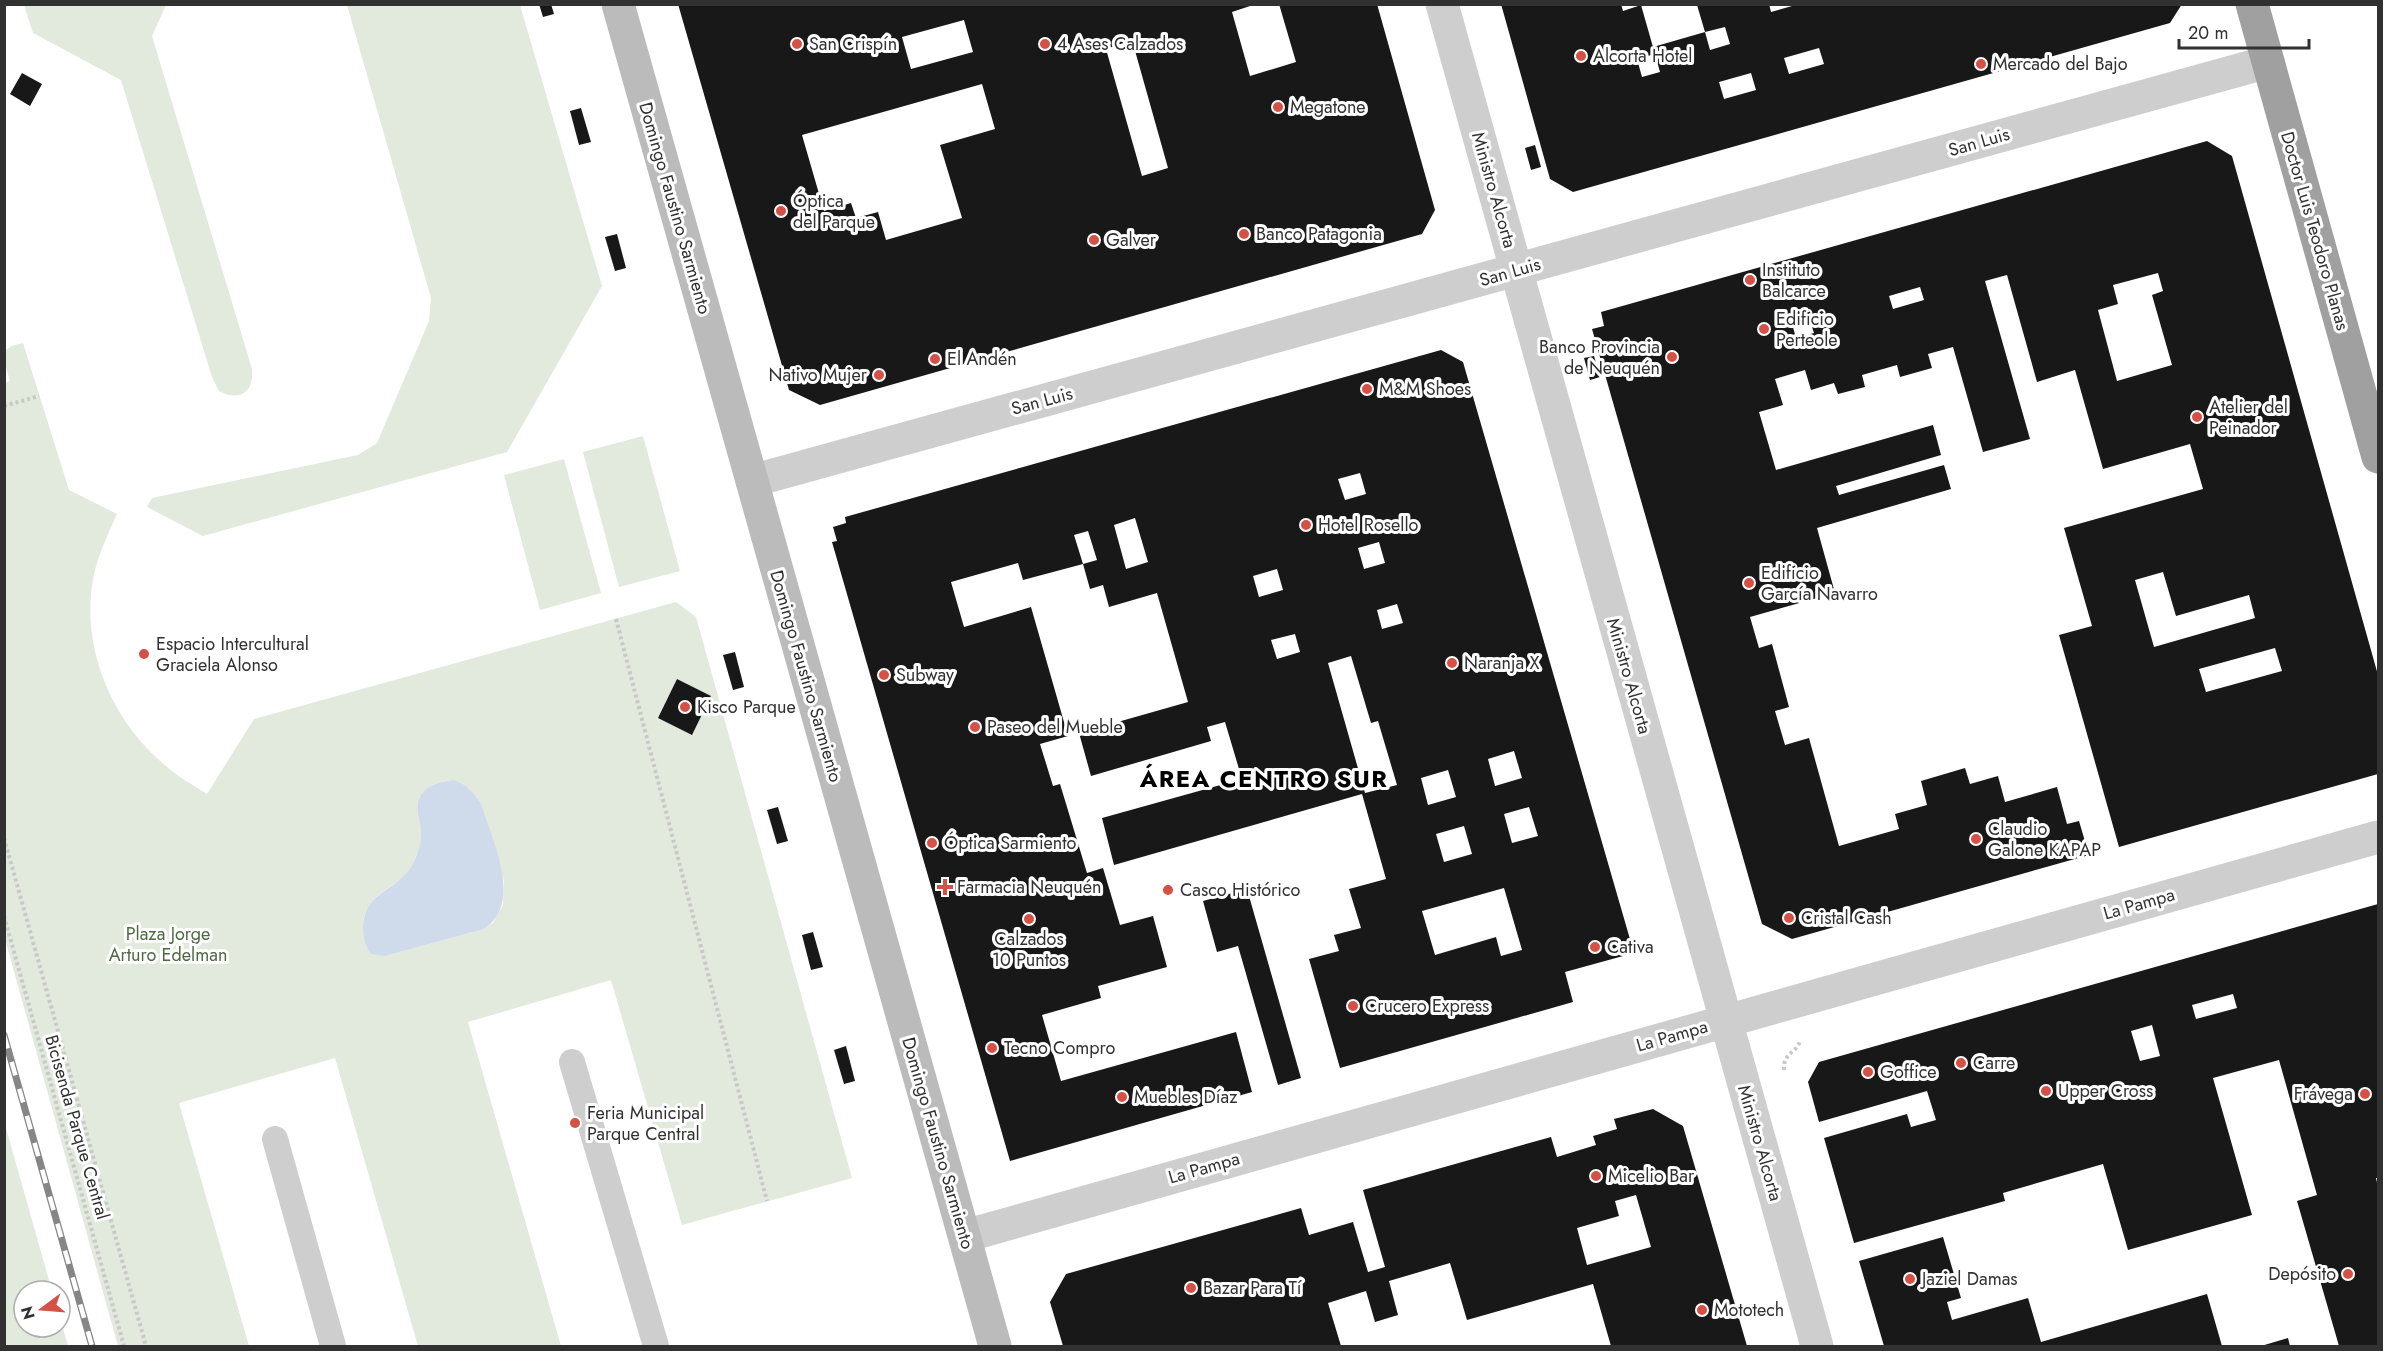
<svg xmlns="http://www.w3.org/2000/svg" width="2383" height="1351" font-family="Jost,sans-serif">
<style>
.green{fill:#e2e9dd;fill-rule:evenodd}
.water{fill:#cfdbea}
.building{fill:#181818;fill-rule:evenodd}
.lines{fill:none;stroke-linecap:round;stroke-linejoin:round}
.path{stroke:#c8c8c8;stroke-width:4;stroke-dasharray:3 3;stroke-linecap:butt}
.service{stroke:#cecece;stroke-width:26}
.minor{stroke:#cecece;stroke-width:33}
.secondary{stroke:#bbb;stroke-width:33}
.trunk{stroke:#a0a0a0;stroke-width:33}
.rail-casing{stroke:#868686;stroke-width:7}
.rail{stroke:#fff;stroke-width:4.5;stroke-dasharray:14;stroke-linecap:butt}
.poi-dot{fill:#d55146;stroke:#fff;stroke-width:2}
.labels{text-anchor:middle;stroke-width:6;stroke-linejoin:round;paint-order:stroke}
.poi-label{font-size:18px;fill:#313131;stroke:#fff;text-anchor:start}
.street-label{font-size:18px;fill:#313131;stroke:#fff}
.park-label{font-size:18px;fill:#4e6942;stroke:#fff}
.district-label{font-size:24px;font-weight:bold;letter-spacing:1.5px;fill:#000;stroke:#fff}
</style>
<rect width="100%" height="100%" fill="#fff"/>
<g class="green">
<path d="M24 5H166L152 36 252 369C254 392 240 402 219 391L212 377 121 80 33 33Z"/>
<path d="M347 5H520L602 286 507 452 203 536 147 507 152 498 358 455 377 443 429 321 431 298Z"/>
<path d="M23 343 69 490 117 514C108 534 99 553 94 574 79 645 111 721 166 766 178 777 193 785 207 794L254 719 676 602 696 617 852 1178 682 1225 611 980 468 1022 561 1346H418L335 1058 179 1103 249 1346H118L5 939 4 383 10 381 5 364V351L11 346ZM677 679 711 696 692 734 659 718ZM452 780 482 806 504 881 503 905 493 923 484 929 385 956 367 948C364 941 363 934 363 926 365 890 397 891 411 867 416 857 422 843 421 831 421 818 412 808 421 796 428 784 439 782 452 780Z"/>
<path d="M643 436 680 571 619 587 583 452Z"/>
<path d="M564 459 601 593 540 610 504 475Z"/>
<path d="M4 1121 52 1291H24V1327H60V1318L68 1346H5Z"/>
</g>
<path class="water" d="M453 780C467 784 474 793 482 806 492 841 524 903 484 929L385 956 371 954C365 946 363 938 363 928 364 892 392 893 409 870 416 860 422 843 421 830 420 817 413 808 421 795 429 784 439 782 453 780Z"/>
<g class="building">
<path d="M539 4H551L554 14 543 17Z"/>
<path d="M678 4H1256L1232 12 1250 76 1296 62 1279 4H1377L1435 210 1422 234 820 405 789 390ZM964 20 973 52 911 69 902 37ZM1132 40 1168 168 1142 176 1106 49ZM982 84 995 129 940 145 962 218 886 240 878 212 856 218 851 203 824 211 802 135Z"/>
<path d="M1501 4H1621L1623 11 1641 5 1653 47 1705 32 1697 5 1699 4H1769L1771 12 1792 6V4H2182L2170 23 1573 192 1550 179ZM1725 27 1730 44 1710 50 1705 32ZM1819 48 1824 64 1789 74 1784 58ZM1655 54 1660 72 1642 77 1637 59ZM1751 73 1756 90 1724 99 1719 82Z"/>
<path d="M22 73 42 84 30 106 10 94Z"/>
<path d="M581 108 591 142 579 145 570 111Z"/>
<path d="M2207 141 2232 156 2378 675V774L2119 847 2059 635 2092 626 2064 528 2203 489 2190 444 2103 469 2075 370 2037 382 2007 275 1985 281 2030 439 1983 452 1953 347 1928 354 1932 368 1900 377 1897 365 1862 375 1865 387 1838 394 1834 383 1811 390 1805 370 1775 379 1783 405 1759 412 1776 470 1933 425 1941 455 1836 486 1839 495 1944 465 1951 489 1817 528 1835 593 1750 617 1759 648 1772 644 1789 707 1775 711 1785 745 1809 738 1839 846 1899 829 1895 814 1927 805 1921 781 1965 768 1970 784 1998 776 2005 802 2057 787 2067 824 2079 821 2089 855 1792 939 1762 924 1592 329 1604 326 1601 312ZM2158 273 2163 291 2152 295 2172 365 2117 381 2098 310 2118 304 2113 285ZM1920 287 1924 300 1893 309 1889 296ZM1808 315 1814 333 1796 338 1791 320ZM2163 572 2176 616 2249 595 2255 618 2154 647 2135 580ZM2275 648 2282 671 2206 692 2199 669Z"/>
<path d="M1535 145 1541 167 1531 170 1525 148Z"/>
<path d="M617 234 626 268 615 271 605 237Z"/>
<path d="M1441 350 1463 362 1634 953 1565 972 1573 1002 1340 1068 1309 959 1339 951 1334 935 1361 928 1349 889 1386 879 1362 794 1114 865 1102 818 1242 779 1225 722 1207 727 1211 741 1091 776 1079 733 1188 702 1157 593 1109 607 1103 585 1090 589 1083 564 1097 560 1088 531 1074 535 1083 564 1023 580 1018 563 951 582 964 627 1031 607 1068 736 1040 744 1053 786 1060 784 1087 873 1103 868 1120 925 1153 916 1167 967 1098 986 1101 998 1042 1015 1061 1081 1236 1032 1252 1092 1010 1161 832 542 837 541 833 527 846 523 845 517ZM1360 473 1366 494 1345 500 1338 479ZM1135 518 1148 562 1126 569 1114 525ZM1379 542 1385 563 1364 569 1358 548ZM1277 569 1283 590 1259 597 1253 576ZM1397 604 1403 623 1382 629 1377 610ZM1295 634 1300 652 1277 659 1271 640ZM1351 656 1371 723 1378 721 1397 785 1365 793 1328 663ZM1514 751 1522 778 1495 786 1488 759ZM1448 770 1456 797 1428 805 1421 778ZM1529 807 1538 836 1512 843 1504 814ZM1464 826 1472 854 1444 862 1436 834ZM1504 888 1522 950 1501 956 1496 937 1435 955 1422 911Z"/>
<path d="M1594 356 1600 377 1590 380 1584 358Z"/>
<path d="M735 652 744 687 733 690 723 655Z"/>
<path d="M677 679 711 696 692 735 658 718Z"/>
<path d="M778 807 788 841 777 844 767 810Z"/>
<path d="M1247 889 1301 1078 1278 1085 1238 946 1217 952 1203 901Z"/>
<path d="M2378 904V1178H2376L2378 1187V1346H2339L2297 1201 2317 1195 2279 1060 2213 1078 2252 1215 2128 1250 2103 1164 2003 1193 2005 1201 1854 1243 1824 1138 1907 1114 1911 1127 1936 1120 1927 1091 1819 1122 1808 1082 1819 1062ZM2233 994 2237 1008 2196 1019 2192 1005ZM2152 1025 2160 1056 2140 1061 2131 1031Z"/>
<path d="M813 932 823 967 811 970 802 935Z"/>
<path d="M846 1046 855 1081 844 1084 834 1050Z"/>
<path d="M1653 1109 1683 1126 1747 1346H1611L1593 1284 1467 1320 1450 1263 1389 1281 1398 1315 1375 1322 1366 1291 1328 1303 1341 1346H1063L1050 1302 1066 1274 1301 1208 1309 1235 1353 1222 1368 1272 1385 1267 1363 1190 1551 1137 1557 1157 1596 1145 1593 1136 1617 1129 1614 1119ZM1636 1195 1651 1247 1587 1265 1577 1228 1619 1216 1615 1201Z"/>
<path d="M1943 1237 1961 1298 1947 1302 1952 1320 2028 1298 2041 1342 2207 1294 2222 1346H1884L1859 1261Z"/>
<path d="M2288 1338 2290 1346H2261Z"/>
</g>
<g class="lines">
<g class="path">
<path d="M4 406 39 396"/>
<path d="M616 619 767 1201"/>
<path d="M4 838 146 1346"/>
<path d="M4 916 124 1346"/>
<path d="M1784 1070C1783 1052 1797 1053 1800 1041"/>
</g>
<g class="service">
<path d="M572 1062 656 1346"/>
<path d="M275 1139 333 1346"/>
</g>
<g class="minor">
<path d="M1442 4 1817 1346"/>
<path d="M752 481 2268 62"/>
<path d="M965 1236 2378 837"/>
</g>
<path class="secondary" d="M618 4 995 1346"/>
<path class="trunk" d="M2252 4 2378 457"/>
<g class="rail-casing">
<path id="rail" d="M4 1035 92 1346"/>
</g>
<use href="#rail" class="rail"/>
</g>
<g class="poi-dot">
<circle cx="797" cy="44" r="6"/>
<circle cx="1045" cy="44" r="6"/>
<circle cx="1581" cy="56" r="6"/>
<circle cx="1981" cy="64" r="6"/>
<circle cx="1278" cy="107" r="6"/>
<circle cx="781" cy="211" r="6"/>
<circle cx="1244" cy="234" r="6"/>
<circle cx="1094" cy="240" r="6"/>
<circle cx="1750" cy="280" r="6"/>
<circle cx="1764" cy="329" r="6"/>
<circle cx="1672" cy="357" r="6"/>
<circle cx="935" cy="359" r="6"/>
<circle cx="879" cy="375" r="6"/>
<circle cx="1367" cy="389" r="6"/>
<circle cx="2197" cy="417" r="6"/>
<circle cx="1306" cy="525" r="6"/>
<circle cx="1749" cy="583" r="6"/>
<circle cx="144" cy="654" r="6"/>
<circle cx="1452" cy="663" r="6"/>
<circle cx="884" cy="675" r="6"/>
<circle cx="685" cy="707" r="6"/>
<circle cx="975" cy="727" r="6"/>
<circle cx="1976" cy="839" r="6"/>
<circle cx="932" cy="843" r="6"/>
<path d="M942 878h6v6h6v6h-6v6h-6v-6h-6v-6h6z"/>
<circle cx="1168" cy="890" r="6"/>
<circle cx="1789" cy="918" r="6"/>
<circle cx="1029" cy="919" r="6"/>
<circle cx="1595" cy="947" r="6"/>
<circle cx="1353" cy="1006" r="6"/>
<circle cx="992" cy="1048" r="6"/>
<circle cx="1961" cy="1063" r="6"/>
<circle cx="1868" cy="1072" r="6"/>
<circle cx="2046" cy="1091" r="6"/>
<circle cx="2365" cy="1094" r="6"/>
<circle cx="1122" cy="1097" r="6"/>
<circle cx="575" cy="1123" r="6"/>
<circle cx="1596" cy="1176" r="6"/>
<circle cx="2348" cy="1274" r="6"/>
<circle cx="1910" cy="1279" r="6"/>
<circle cx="1191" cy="1288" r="6"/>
<circle cx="1702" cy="1310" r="6"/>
</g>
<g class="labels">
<g class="poi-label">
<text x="809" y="50">San Crispín</text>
<text x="1057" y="50">4 Ases Calzados</text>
<text x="1593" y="62">Alcorta Hotel</text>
<text x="1993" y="70">Mercado del Bajo</text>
<text x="1290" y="113">Megatone</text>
<text x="793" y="207">Óptica<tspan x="793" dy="21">del Parque</tspan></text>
<text x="1256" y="240">Banco Patagonia</text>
<text x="1106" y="246">Galver</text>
<text x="1762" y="276">Instituto<tspan x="1762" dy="21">Balcarce</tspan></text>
<text x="1776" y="325">Edificio<tspan x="1776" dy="21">Perteole</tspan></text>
<text x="1660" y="353" text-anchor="end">Banco Provincia<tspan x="1660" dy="21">de Neuquén</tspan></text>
<text x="947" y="365">El Andén</text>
<text x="867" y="381" text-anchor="end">Nativo Mujer</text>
<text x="1379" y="395">M&amp;M Shoes</text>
<text x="2209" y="413">Atelier del<tspan x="2209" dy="21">Peinador</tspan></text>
<text x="1318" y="531">Hotel Rosello</text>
<text x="1761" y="579">Edificio<tspan x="1761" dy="21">García Navarro</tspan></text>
<text x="156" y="650">Espacio Intercultural<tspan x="156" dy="21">Graciela Alonso</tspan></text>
<text x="1464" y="669">Naranja X</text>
<text x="896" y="681">Subway</text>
<text x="697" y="713">Kisco Parque</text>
<text x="987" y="733">Paseo del Mueble</text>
<text x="1988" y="835">Claudio<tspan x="1988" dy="21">Galone KAPAP</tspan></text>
<text x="944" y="849">Óptica Sarmiento</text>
<text x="957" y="893">Farmacia Neuquén</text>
<text x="1180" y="896">Casco Histórico</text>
<text x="1801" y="924">Cristal Cash</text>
<text x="1029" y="945" text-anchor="middle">Calzados<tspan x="1029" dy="21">10 Puntos</tspan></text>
<text x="1607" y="953">Cativa</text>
<text x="1365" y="1012">Crucero Express</text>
<text x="1004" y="1054">Tecno Compro</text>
<text x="1973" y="1069">Carre</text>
<text x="1880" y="1078">Goffice</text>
<text x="2058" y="1097">Upper Cross</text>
<text x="2353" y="1100" text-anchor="end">Frávega</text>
<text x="1134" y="1103">Muebles Díaz</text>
<text x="587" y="1119">Feria Municipal<tspan x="587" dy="21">Parque Central</tspan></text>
<text x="1608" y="1182">Micelio Bar</text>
<text x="2336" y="1280" text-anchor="end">Depósito</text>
<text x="1922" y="1285">Jaziel Damas</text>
<text x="1203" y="1294">Bazar Para Tí</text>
<text x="1714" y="1316">Mototech</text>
</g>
<g class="street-label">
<text transform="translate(1979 142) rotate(-16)" y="6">San Luis</text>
<text transform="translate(1494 190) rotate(74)" y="6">Ministro Alcorta</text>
<text transform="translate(675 208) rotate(74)" y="6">Domingo Faustino Sarmiento</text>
<text transform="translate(2315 231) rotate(74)" y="6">Doctor Luis Teodoro Planas</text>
<text transform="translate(1510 272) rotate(-16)" y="6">San Luis</text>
<text transform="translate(1042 401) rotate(-15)" y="6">San Luis</text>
<text transform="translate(806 676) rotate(74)" y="6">Domingo Faustino Sarmiento</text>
<text transform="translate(1629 676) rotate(74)" y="6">Ministro Alcorta</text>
<text transform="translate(2139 904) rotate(-16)" y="6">La Pampa</text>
<text transform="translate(1672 1036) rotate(-16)" y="6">La Pampa</text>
<text transform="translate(77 1127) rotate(74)" y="6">Bicisenda Parque Central</text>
<text transform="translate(938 1143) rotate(74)" y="6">Domingo Faustino Sarmiento</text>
<text transform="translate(1760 1143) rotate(74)" y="6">Ministro Alcorta</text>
<text transform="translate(1204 1168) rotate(-16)" y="6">La Pampa</text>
</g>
<g class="park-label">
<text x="168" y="940">Plaza Jorge<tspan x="168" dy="21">Arturo Edelman</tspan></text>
</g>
<g class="district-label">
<text x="1264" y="787">ÁREA CENTRO SUR</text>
</g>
</g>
<rect width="2383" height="1351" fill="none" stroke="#313131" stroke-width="12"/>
<g transform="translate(42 1309) rotate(254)"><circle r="28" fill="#ffffff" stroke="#adadad" stroke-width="1.5"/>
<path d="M0-4.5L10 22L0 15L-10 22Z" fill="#d55146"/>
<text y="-9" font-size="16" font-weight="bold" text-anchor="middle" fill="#313131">N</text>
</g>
<path d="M2179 39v9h130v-9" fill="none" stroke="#313131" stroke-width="3"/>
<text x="2188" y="39" font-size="18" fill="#313131" stroke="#ffffff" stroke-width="4.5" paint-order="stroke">20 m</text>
</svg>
